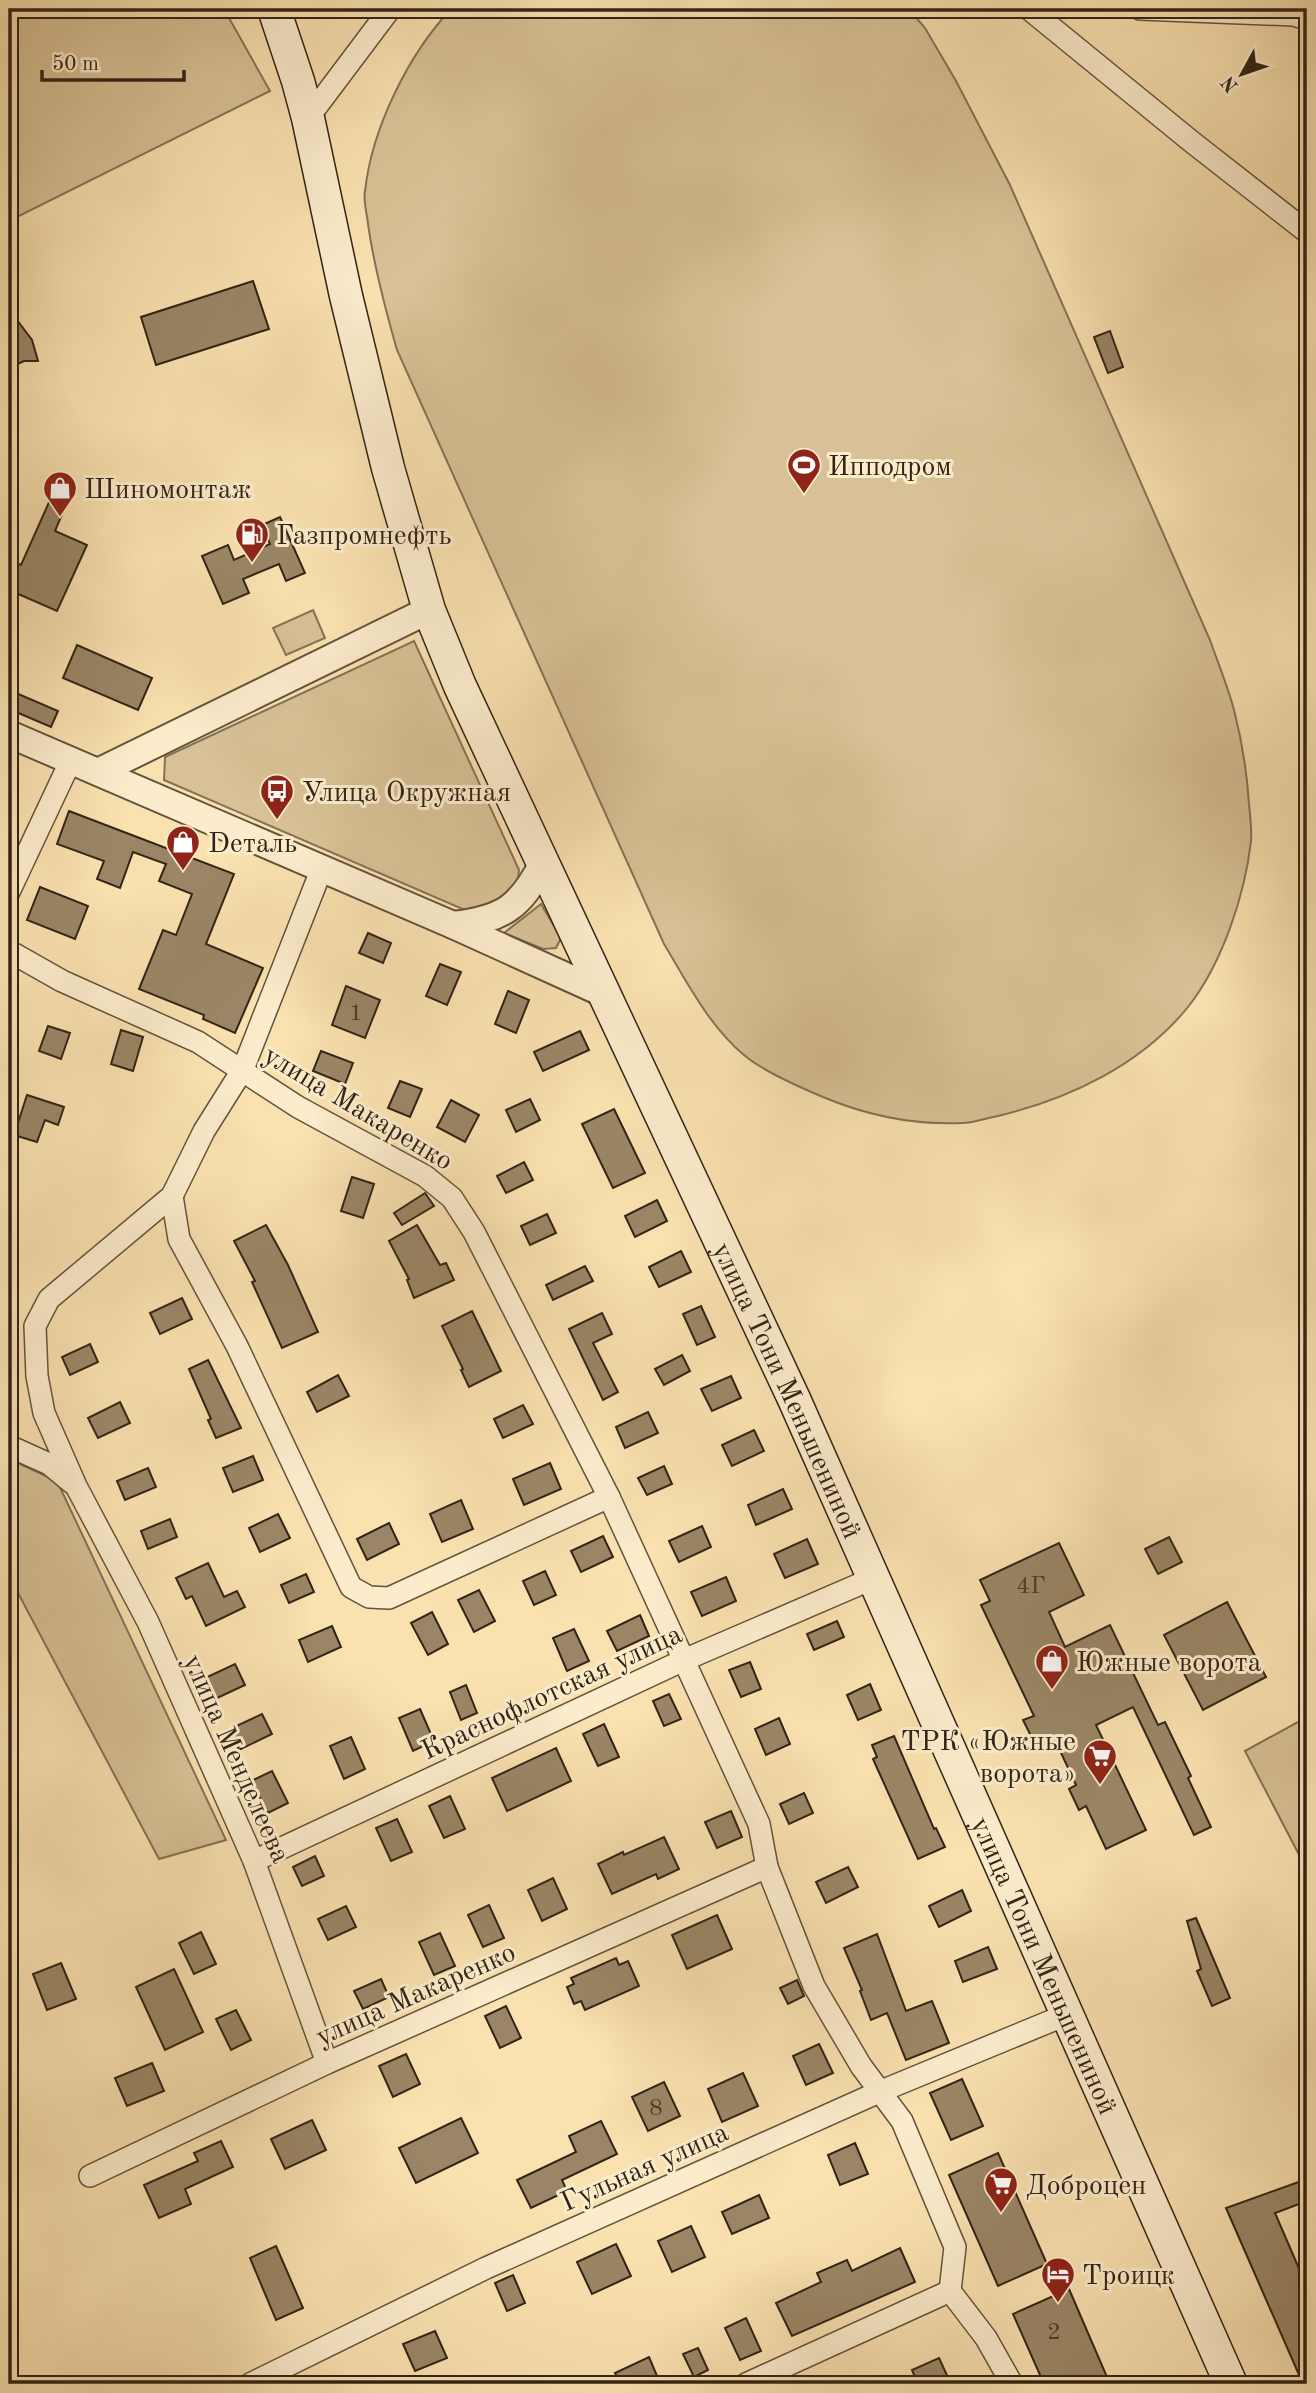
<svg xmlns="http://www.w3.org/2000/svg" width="1316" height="2393" font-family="'Old Standard TT',serif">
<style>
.green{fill:#d8c196;stroke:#857256;stroke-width:2}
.building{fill:#9a8666;stroke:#322415;stroke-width:2}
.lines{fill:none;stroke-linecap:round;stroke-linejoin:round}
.minor-casing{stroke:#64533c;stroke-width:24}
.tertiary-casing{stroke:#64533c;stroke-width:30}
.secondary-casing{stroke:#322415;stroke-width:35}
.minor{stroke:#fceccc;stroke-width:21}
.tertiary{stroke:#fceccc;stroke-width:26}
.secondary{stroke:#fceccc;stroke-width:32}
.labels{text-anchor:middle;stroke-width:6;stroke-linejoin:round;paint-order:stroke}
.number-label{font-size:24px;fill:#4c3c29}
.poi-label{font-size:28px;fill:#322415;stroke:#fceccc;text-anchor:start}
.street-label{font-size:28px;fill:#322415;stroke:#fceccc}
</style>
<rect width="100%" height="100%" fill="#fae1b0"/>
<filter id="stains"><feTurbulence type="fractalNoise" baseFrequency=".00286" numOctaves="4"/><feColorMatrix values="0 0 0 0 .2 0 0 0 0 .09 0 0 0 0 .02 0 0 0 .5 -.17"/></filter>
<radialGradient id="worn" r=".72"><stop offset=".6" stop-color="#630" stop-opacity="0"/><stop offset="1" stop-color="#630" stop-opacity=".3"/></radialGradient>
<g class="green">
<path d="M9 9H224L270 91 9 221Z"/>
<path d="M451 9H909L925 28 956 81 1010 185 1210 640C1218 663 1228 687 1234 710 1242 741 1247 773 1249 804 1250 816 1252 829 1251 841 1245 895 1222 964 1188 1007 1141 1065 1069 1099 998 1116 987 1118 974 1123 962 1123 914 1125 868 1116 823 1097 799 1087 764 1072 744 1055 709 1026 687 982 664 944L397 350C385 308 374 267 368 224 367 213 363 201 365 191 372 128 408 55 451 9Z"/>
<path d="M313 610 325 638 286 655 273 628Z"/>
<path d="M414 641 519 870C519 897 489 903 467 911L164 780 165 757Z"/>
<path d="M541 904 561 938 556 948 543 949 504 933Z"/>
<path d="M9 1459 57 1481 226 1840 159 1859 9 1576Z"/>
<path d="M1307 1717V1870L1245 1751Z"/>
</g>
<g class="building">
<path d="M253 281 269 329 156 365 141 317Z"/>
<path d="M17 320 32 340 38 361H24L9 368V330Z"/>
<path d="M1110 331 1123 367 1108 373 1094 337Z"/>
<path d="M50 500 65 507 55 531 87 545 57 611 9 590V560L21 565Z"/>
<path d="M280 517 305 573 286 581 279 564 243 579 249 593 223 604 202 556 228 545 234 560 270 544 262 525Z"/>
<path d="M77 645 152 678 138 710 63 678Z"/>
<path d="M9 690 58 711 51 727 9 709Z"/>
<path d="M69 811 234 874 206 944 263 968 235 1033 203 1019 204 1015 139 989 163 930 176 935 192 894 159 881 166 864 133 852 120 888 97 879 104 861 57 844Z"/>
<path d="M40 887 88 906 75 939 27 920Z"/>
<path d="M368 933 391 943 383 963 359 953Z"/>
<path d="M440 964 461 972 447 1005 426 996Z"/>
<path d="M346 986 380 1000 365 1038 332 1025Z"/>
<path d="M508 991 529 1000 516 1033 495 1024Z"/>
<path d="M48 1026 70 1033 61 1059 39 1051Z"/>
<path d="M121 1030 143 1037 133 1071 111 1064Z"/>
<path d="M580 1031 589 1050 543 1071 534 1052Z"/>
<path d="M321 1051 353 1063 345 1084 313 1071Z"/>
<path d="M400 1081 422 1089 410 1117 388 1108Z"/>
<path d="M27 1095 64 1107 58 1125 45 1120 37 1142 14 1135Z"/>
<path d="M530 1099 540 1120 516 1132 506 1110Z"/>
<path d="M451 1100 479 1115 465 1142 437 1127Z"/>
<path d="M614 1109 645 1173 613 1188 582 1124Z"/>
<path d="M524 1162 533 1180 506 1193 497 1176Z"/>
<path d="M352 1177 374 1184 363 1218 341 1211Z"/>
<path d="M425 1193 434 1206 402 1225 394 1213Z"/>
<path d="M657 1200 667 1221 635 1237 625 1216Z"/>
<path d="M547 1214 556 1233 530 1245 521 1226Z"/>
<path d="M266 1225 288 1265 318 1332 282 1348 252 1282 255 1281 234 1241Z"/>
<path d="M417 1225 440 1265 446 1263 454 1280 414 1298 407 1280 409 1279 389 1241Z"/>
<path d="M681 1251 691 1272 659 1287 649 1267Z"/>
<path d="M585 1266 593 1281 553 1300 546 1285Z"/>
<path d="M182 1298 192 1319 160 1334 150 1313Z"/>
<path d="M701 1306 715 1337 697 1345 683 1314Z"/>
<path d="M472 1311 501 1371 469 1387 461 1370 463 1369 442 1326Z"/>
<path d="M602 1313 612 1334 593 1343 618 1392 603 1400 569 1329Z"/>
<path d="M90 1344 98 1362 70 1375 62 1357Z"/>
<path d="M682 1355 690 1371 664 1385 655 1369Z"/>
<path d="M208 1360 241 1428 216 1438 208 1420 211 1419 189 1369Z"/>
<path d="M338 1375 349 1396 317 1412 307 1392Z"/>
<path d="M731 1376 741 1398 712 1411 701 1389Z"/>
<path d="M120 1402 130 1423 98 1438 88 1418Z"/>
<path d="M523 1405 533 1424 503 1438 494 1419Z"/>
<path d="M648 1412 658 1433 625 1448 616 1427Z"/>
<path d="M754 1430 764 1451 732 1466 722 1445Z"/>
<path d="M253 1456 263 1480 233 1492 223 1468Z"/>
<path d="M550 1463 561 1489 524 1505 513 1479Z"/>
<path d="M664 1466 672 1484 647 1495 638 1478Z"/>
<path d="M148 1468 156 1487 125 1500 117 1481Z"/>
<path d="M783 1489 792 1509 756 1525 748 1505Z"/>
<path d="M461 1500 473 1529 442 1542 430 1514Z"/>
<path d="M278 1514 290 1538 260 1552 249 1528Z"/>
<path d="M170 1519 177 1537 148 1549 141 1531Z"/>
<path d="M389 1523 399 1544 367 1560 357 1539Z"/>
<path d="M702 1526 711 1547 679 1562 669 1541Z"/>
<path d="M603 1536 613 1557 581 1572 571 1551Z"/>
<path d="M1169 1537 1182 1562 1158 1574 1145 1549Z"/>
<path d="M807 1539 818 1564 785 1578 774 1554Z"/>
<path d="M1059 1543 1084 1595 1049 1612 1065 1647 1110 1625 1158 1725 1165 1722 1191 1776 1188 1778 1211 1827 1194 1835 1133 1707 1096 1725 1146 1830 1106 1849 1086 1806 1079 1810 1069 1789 1076 1785 1056 1742 1038 1750 1023 1720 1034 1716 981 1605 990 1601 980 1580Z"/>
<path d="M208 1563 224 1597 237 1591 245 1607 206 1626 192 1596 186 1599 176 1578Z"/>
<path d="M545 1571 556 1595 534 1605 523 1581Z"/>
<path d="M306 1574 314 1592 289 1603 281 1585Z"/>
<path d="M726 1577 736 1601 702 1616 691 1592Z"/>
<path d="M479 1590 495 1621 474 1632 458 1600Z"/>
<path d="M1227 1602 1266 1677 1203 1710 1164 1635Z"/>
<path d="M432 1612 448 1644 428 1655 411 1623Z"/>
<path d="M640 1615 649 1636 617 1651 607 1631Z"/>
<path d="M837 1621 844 1637 814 1650 807 1634Z"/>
<path d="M332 1626 341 1647 308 1662 299 1640Z"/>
<path d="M574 1629 589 1661 567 1671 553 1638Z"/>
<path d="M750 1662 761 1689 741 1697 729 1670Z"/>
<path d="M235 1664 245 1685 213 1700 203 1679Z"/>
<path d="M870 1684 881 1710 858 1720 847 1695Z"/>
<path d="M466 1685 477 1713 461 1720 450 1692Z"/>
<path d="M669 1694 681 1719 664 1726 653 1701Z"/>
<path d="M420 1709 434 1741 413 1751 399 1718Z"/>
<path d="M262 1714 272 1734 239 1750 230 1729Z"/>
<path d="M779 1718 790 1744 766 1755 755 1729Z"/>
<path d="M604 1724 619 1757 598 1766 583 1734Z"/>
<path d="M894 1736 934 1829 936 1828 945 1847 918 1859 873 1759 877 1757 872 1745Z"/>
<path d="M351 1737 365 1769 344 1779 330 1746Z"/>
<path d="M556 1748 571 1781 507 1811 492 1778Z"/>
<path d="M272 1771 288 1803 268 1813 251 1781Z"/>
<path d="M804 1793 813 1813 789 1824 780 1804Z"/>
<path d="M450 1796 465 1829 444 1838 429 1806Z"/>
<path d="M731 1811 742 1837 717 1848 705 1822Z"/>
<path d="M397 1819 412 1852 391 1861 376 1828Z"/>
<path d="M664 1837 679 1869 658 1879 656 1874 612 1894 598 1864 623 1852 624 1855Z"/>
<path d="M315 1856 324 1876 302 1886 293 1867Z"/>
<path d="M848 1867 858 1887 826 1903 816 1882Z"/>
<path d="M553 1878 567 1909 542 1921 528 1890Z"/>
<path d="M962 1890 971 1911 939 1927 929 1906Z"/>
<path d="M489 1905 504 1938 483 1947 468 1915Z"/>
<path d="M346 1906 356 1927 328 1940 318 1919Z"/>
<path d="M717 1915 732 1949 687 1969 672 1935Z"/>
<path d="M1196 1918 1230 1998 1212 2006 1197 1971 1201 1969 1187 1921Z"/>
<path d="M201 1932 216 1964 194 1974 179 1943Z"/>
<path d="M440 1933 455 1966 434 1975 419 1942Z"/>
<path d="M877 1934 906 2011 932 2001 949 2043 906 2060 887 2013 871 2020 860 1991 862 1990 844 1948Z"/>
<path d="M988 1947 997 1969 963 1982 955 1961Z"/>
<path d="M616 1958 619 1965 628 1961 639 1986 585 2010 581 2001 574 2004 567 1987 574 1984 571 1978Z"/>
<path d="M61 1963 76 1999 47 2010 33 1974Z"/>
<path d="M174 1969 203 2032 165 2050 136 1987Z"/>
<path d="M381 1979 389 1997 363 2009 354 1991Z"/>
<path d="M797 1980 804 1996 788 2004 780 1988Z"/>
<path d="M506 2006 521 2038 500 2048 485 2016Z"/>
<path d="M236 2010 251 2040 231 2050 216 2019Z"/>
<path d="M819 2044 833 2073 806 2085 793 2056Z"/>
<path d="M406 2054 420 2084 393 2097 379 2066Z"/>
<path d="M152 2063 164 2091 127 2106 115 2078Z"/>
<path d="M743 2073 758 2106 722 2122 708 2089Z"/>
<path d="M962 2079 983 2126 951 2140 930 2093Z"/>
<path d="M664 2082 680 2116 648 2131 632 2097Z"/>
<path d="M461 2118 478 2153 416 2183 399 2148Z"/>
<path d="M312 2120 326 2150 285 2169 271 2139Z"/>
<path d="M601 2121 617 2154 562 2180 567 2191 531 2208 517 2180 576 2152 569 2136Z"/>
<path d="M221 2141 233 2167 185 2189 191 2204 159 2218 144 2185 198 2161 194 2153Z"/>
<path d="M855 2143 868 2174 840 2185 828 2155Z"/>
<path d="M998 2153 1047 2264 998 2286 949 2175Z"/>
<path d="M1307 2179V2201L1275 2213 1307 2287V2384H1303L1226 2208Z"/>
<path d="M759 2195 769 2218 732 2234 722 2212Z"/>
<path d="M691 2226 705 2257 672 2272 658 2241Z"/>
<path d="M616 2244 631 2276 592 2294 577 2262Z"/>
<path d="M276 2246 303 2308 276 2320 250 2258Z"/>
<path d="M900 2248 915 2282 792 2336 776 2303 821 2282 817 2273 847 2260 852 2271Z"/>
<path d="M513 2275 525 2303 507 2311 495 2283Z"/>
<path d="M1069 2289 1110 2384H1044L1013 2314Z"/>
<path d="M746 2318 761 2351 740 2360 725 2328Z"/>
<path d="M435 2331 447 2358 415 2371 403 2344Z"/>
<path d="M698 2348 708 2370 694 2377 683 2354Z"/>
<path d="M649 2357 657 2376 651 2378 653 2384H620L615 2373Z"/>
<path d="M939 2358 951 2384H918L912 2370Z"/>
</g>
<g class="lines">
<g class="minor-casing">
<g id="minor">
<path d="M1029 9 1192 142 1307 232"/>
<path d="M1140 9 1293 15 1307 19"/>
<path d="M308 118 390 9"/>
<path d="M322 868 243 1069 204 1131 172 1196 49 1299 35 1326 37 1376 44 1413 76 1486 148 1622 254 1861 327 2063"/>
<path d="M9 892 71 760"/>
<path d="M9 951 62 981 198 1042 298 1107 425 1176 452 1198 474 1232 609 1497 759 1824 767 1867 814 1986 861 2066 902 2121 955 2247 950 2291 986 2338 1012 2384"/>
<path d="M172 1196 179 1239 237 1346 351 1587 369 1597 389 1598 609 1497"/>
<path d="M9 1446 49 1464 72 1483"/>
<path d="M254 1861 684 1660 874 1578"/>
<path d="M90 2176 327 2063 767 1867"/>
<path d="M250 2384 486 2268 879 2092 1068 2014"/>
<path d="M746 2384 950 2291"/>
</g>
</g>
<g class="tertiary-casing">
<g id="tertiary">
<path d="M9 734 453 925 605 994"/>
<path d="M98 772 429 610"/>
<path d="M453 925C503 919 520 908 543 863"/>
</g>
</g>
<g class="secondary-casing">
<g id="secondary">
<path id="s1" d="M274 9 298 81 308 118 346 296 388 468 429 610 460 686 794 1399 1231 2384"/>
</g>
</g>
<use href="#minor" class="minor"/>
<use href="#tertiary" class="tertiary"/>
<use href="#secondary" class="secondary"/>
</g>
<defs>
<g id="stadium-pin" transform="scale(1.75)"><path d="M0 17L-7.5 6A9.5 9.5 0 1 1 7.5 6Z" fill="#8f2418" stroke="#fceccc"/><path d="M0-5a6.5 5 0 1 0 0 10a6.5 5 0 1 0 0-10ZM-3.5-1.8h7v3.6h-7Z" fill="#fff"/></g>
<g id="shop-pin" transform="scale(1.75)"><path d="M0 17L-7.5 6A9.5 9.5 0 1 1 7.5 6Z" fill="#8f2418" stroke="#fceccc"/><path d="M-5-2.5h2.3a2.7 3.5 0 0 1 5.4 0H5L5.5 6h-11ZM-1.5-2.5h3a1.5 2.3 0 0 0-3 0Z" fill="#fff"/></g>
<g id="fuel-pin" transform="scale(1.75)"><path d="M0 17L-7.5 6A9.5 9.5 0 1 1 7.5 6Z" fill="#8f2418" stroke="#fceccc"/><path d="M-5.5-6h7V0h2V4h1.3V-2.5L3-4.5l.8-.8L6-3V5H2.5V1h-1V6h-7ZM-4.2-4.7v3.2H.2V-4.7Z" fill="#fff"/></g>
<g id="bus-pin" transform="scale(1.75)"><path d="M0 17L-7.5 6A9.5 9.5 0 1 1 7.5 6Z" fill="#8f2418" stroke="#fceccc"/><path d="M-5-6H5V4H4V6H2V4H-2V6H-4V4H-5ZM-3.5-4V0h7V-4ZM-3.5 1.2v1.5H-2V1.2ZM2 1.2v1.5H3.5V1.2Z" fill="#fff"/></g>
<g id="supermarket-pin" transform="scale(1.75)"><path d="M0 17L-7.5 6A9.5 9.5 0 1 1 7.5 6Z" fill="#8f2418" stroke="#fceccc"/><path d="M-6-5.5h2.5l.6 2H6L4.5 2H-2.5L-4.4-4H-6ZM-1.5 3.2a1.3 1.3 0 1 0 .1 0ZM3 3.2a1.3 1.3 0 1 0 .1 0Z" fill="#fff"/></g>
<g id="hotel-pin" transform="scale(1.75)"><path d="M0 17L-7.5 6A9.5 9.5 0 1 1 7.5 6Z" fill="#8f2418" stroke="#fceccc"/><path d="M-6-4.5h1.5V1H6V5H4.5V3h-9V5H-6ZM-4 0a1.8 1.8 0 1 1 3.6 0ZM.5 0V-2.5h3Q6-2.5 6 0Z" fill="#fff"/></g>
</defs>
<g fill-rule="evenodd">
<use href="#stadium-pin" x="804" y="465"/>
<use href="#shop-pin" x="60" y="488"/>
<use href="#fuel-pin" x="252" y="534"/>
<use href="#bus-pin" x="277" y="791"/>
<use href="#shop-pin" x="183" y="842"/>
<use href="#shop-pin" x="1052" y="1661"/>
<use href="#supermarket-pin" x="1100" y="1756"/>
<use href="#supermarket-pin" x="1001" y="2184"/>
<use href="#hotel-pin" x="1058" y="2274"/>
</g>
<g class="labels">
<g class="number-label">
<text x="356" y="1020">1</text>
<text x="1031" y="1593">4Г</text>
<text x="656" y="2115">8</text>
<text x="1054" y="2339">2</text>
</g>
<g class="poi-label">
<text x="828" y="475">Ипподром</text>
<text x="84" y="498">Шиномонтаж</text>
<text x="276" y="544">Газпромнефть</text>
<text x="302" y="801">Улица Окружная</text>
<text x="208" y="852">Dеталь</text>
<text x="1076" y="1671">Южные ворота</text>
<text x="1076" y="1750" text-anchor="end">ТРК «Южные<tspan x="1076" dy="32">ворота»</tspan></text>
<text x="1026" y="2194">Доброцен</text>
<text x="1082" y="2284">Троицк</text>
</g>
<g class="street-label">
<text transform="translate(359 1107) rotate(31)" y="10">улица Макаренко</text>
<text dy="10" stroke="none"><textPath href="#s1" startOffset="1480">улица Тони Меньшениной</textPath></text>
<text transform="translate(551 1691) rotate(-25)" y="10">Краснофлотская улица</text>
<text transform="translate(238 1758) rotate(66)" y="10">улица Менделеева</text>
<text dy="10" stroke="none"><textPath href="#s1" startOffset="2110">улица Тони Меньшениной</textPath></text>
<text transform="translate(415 1993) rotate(-24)" y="10">улица Макаренко</text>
<text transform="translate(644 2166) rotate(-24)" y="10">Гульная улица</text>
</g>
</g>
<rect width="1316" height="2393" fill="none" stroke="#fae1b0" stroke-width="35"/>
<rect x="10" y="10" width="1295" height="2372" fill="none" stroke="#322415" stroke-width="3.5"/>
<rect x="18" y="18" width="1281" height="2358" fill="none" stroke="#322415" stroke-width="2"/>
<g transform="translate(1242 74) rotate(230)" stroke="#fceccc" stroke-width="5" paint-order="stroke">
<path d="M0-5L12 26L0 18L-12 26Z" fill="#322415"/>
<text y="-10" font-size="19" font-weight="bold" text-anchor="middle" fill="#322415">N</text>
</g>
<path d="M42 70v10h142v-10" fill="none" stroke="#322415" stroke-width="3.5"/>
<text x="52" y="70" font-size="21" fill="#322415" stroke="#fceccc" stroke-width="5" paint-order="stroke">50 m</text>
<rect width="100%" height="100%" filter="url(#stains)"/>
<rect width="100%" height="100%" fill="url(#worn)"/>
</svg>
